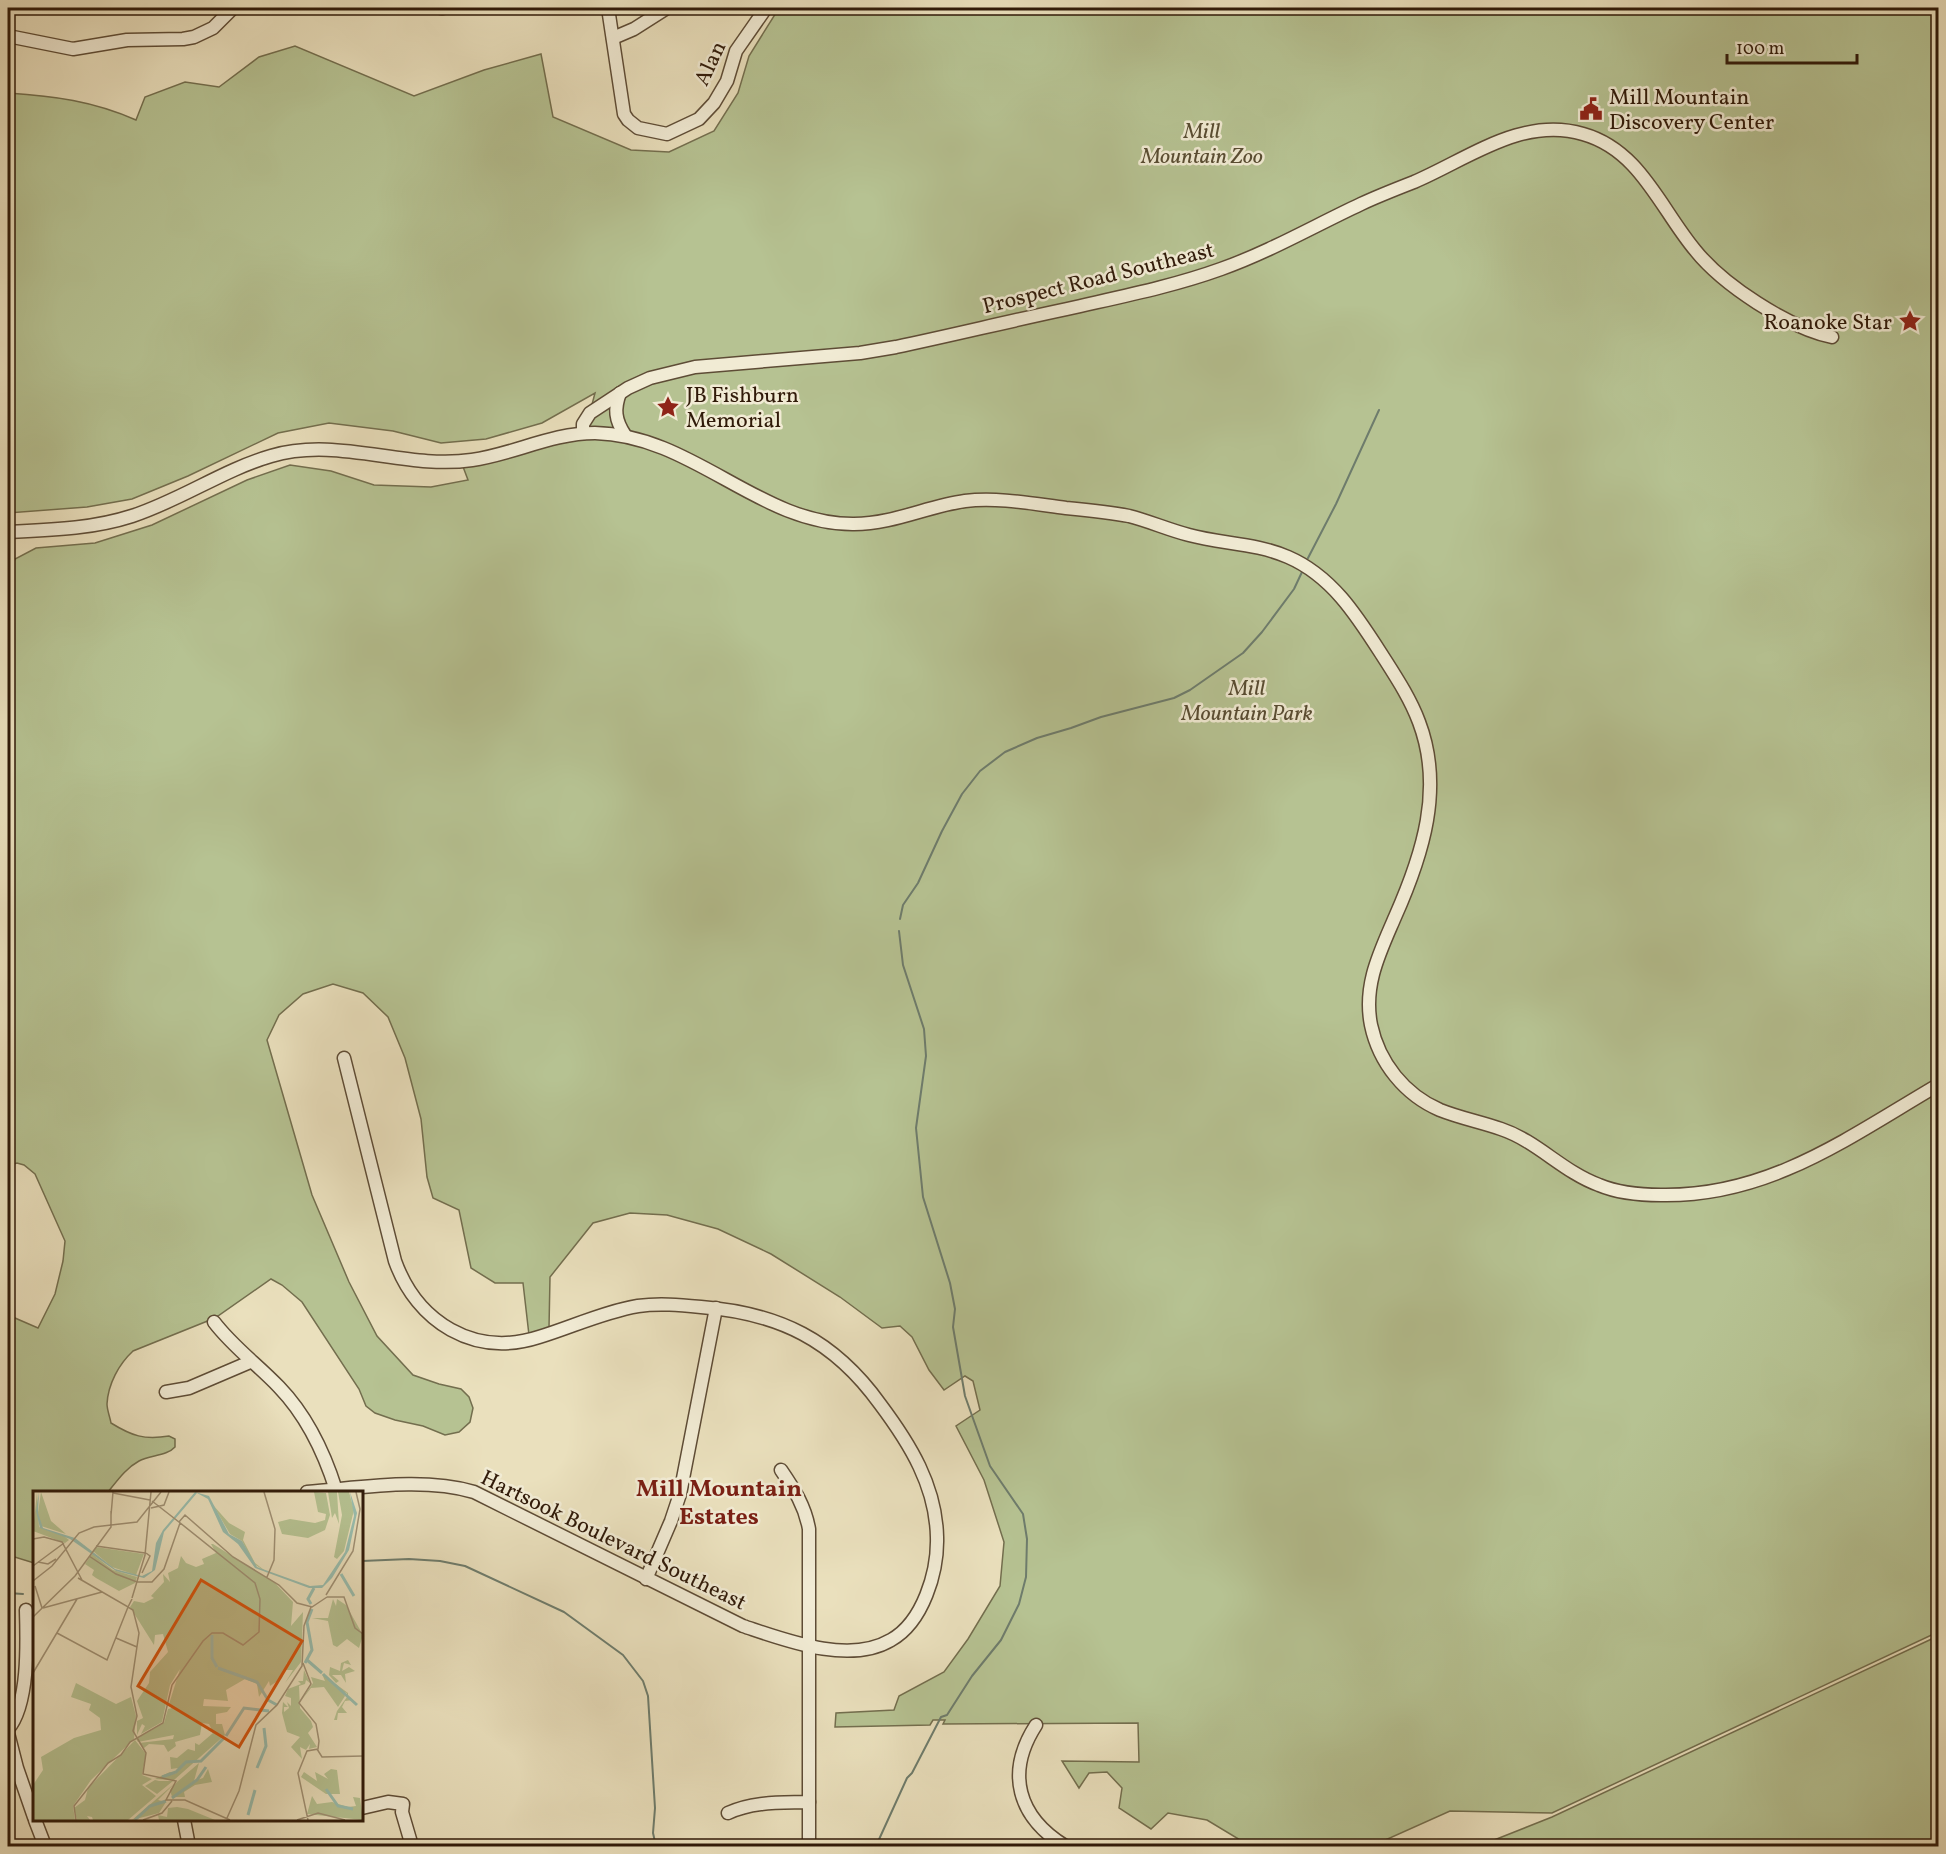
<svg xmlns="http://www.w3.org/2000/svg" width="1946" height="1854" font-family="Vollkorn,serif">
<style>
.green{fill:#b6c292;stroke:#736e4e;stroke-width:1.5}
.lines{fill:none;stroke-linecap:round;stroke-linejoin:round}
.stream{stroke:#6e7c6c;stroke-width:2}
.minor-casing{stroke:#5e4c36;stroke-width:15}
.minor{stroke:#f1ebd4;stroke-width:12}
.labels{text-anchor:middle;stroke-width:5;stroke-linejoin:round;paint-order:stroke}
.street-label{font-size:22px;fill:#301a09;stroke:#f1ebd4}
.poi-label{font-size:22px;fill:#301a09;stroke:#f1ebd4;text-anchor:start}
.park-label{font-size:22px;font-style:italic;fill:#584c32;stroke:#f1ebd4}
.neighbourhood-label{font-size:24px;font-weight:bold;fill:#7a1f14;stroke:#f1ebd4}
.inset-river{fill:none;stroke:#98bdae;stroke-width:3}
.inset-road{fill:none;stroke:#a09175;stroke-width:1.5}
.view{fill:#d6530c;fill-opacity:0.15;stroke:#d6530c;stroke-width:3}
.inset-edge{fill:none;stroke:#301a09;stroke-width:3}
</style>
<rect width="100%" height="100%" fill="#eae0bd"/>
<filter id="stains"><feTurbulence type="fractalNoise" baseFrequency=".00333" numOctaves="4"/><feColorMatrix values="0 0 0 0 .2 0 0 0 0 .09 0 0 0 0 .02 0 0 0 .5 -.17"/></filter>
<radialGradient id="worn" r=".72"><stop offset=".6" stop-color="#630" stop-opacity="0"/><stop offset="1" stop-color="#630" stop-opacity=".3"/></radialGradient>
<g class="green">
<path d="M779 8H1938V1632L1552 1813 1450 1811 1372 1846H1250L1207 1820 1168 1813 1151 1829 1119 1808 1122 1788 1107 1772 1089 1773 1079 1788 1062 1761 1139 1762 1138 1723 943 1724 945 1720H933L930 1725 835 1727 836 1713 894 1710 899 1696 944 1672 968 1639 1000 1586 1004 1542 984 1480 956 1426 980 1410 973 1381 965 1376 944 1390 929 1370 912 1337 900 1326 882 1328 840 1297 771 1254 718 1229 667 1215 630 1213 593 1223 550 1277 549 1328 529 1335 523 1283H495L471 1268 459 1210 433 1198 427 1177 421 1119 405 1058 388 1017 363 993 333 984 303 994 279 1015 267 1040 312 1195 349 1282 377 1336 413 1375 439 1384 461 1389 469 1397 473 1408 470 1422 459 1432 445 1435 423 1426 395 1420 375 1413 366 1406 359 1389 302 1302 282 1285 271 1279 215 1318 133 1351C119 1364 108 1384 107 1404 107 1410 110 1417 111 1423 132 1436 144 1440 169 1436L175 1439V1447C167 1456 150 1455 139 1461 126 1468 117 1481 108 1492H34V1563L8 1555V1315L38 1328 55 1294 63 1261 65 1241 35 1174 24 1165 17 1163 8 1166V578L15 559 36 548 95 543 152 525 247 480 290 465 331 471 374 485 431 487 468 480 462 464 584 435 595 393 542 423 486 439 441 443 393 431 329 423 278 433 188 476 132 499 87 507 8 513V93C54 96 93 101 136 120L145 97 185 82 219 87 259 57 295 46 414 96 484 70 541 54 553 117 631 150 669 152 714 131 738 93 749 56Z"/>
<path d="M1938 1636V1846H1479L1552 1817Z"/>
</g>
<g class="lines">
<g class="stream">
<path d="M1308 558 1336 504 1379 410"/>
<path d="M900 919 903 905 918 883 942 831 962 794 980 771 1005 752 1037 738 1071 728 1101 717 1174 698 1190 690 1243 653 1262 632 1294 589 1302 572"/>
<path d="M362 1561 409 1559 440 1561 465 1566 564 1612 623 1655 643 1681 648 1696 655 1808 653 1833 656 1846"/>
<path d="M8 1593 23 1594"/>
<path d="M33 1593 34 1592"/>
<path d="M876 1846 907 1778 912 1773 941 1717 947 1715 972 1676 1001 1640 1019 1604 1026 1577 1027 1539 1023 1514 990 1466 965 1396 953 1327 955 1309 950 1283 923 1197 916 1128 926 1056 924 1029 903 965 899 931"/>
</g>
<g class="minor-casing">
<g id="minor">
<path d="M441 8H443"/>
<path d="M608 8 624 114 628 120 638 128 667 134 699 119 714 103 727 81 736 51 766 8"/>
<path d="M8 36 73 49 127 40 183 39 194 37 213 28 233 8"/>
<path d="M613 38 634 29 667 8"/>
<path d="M620 393C614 409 615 420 625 435"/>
<path d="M583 433V424L590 413 628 388 650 378 695 367 860 353 896 347C953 335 1010 321 1067 309 1119 297 1171 287 1221 269 1269 252 1314 226 1361 204 1378 196 1396 189 1414 182 1468 159 1522 116 1583 134 1640 150 1660 208 1695 250 1723 285 1787 327 1832 337"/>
<path d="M8 532C49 530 92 529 132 516 181 500 223 470 271 456 338 436 406 470 472 460 514 454 552 433 595 433 693 435 760 525 854 524 893 524 928 506 965 501 998 497 1034 504 1066 508 1087 510 1108 512 1129 516 1149 521 1169 530 1189 535 1222 544 1256 543 1288 557 1332 576 1357 616 1382 655 1396 677 1410 698 1419 722 1444 788 1423 854 1395 917 1380 952 1363 985 1371 1025 1379 1063 1405 1095 1440 1110 1460 1118 1481 1122 1501 1129 1537 1141 1563 1172 1599 1185 1618 1193 1640 1195 1661 1195 1769 1197 1849 1137 1938 1085"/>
<path d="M214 1322C233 1347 257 1364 279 1387 307 1416 324 1452 336 1490"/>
<path d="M166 1392 189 1388 250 1362"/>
<path d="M781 1470C794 1489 805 1506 809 1529V1846"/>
<path d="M307 1492C361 1488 422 1477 474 1492L743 1626C785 1640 849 1665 891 1640 923 1622 938 1572 937 1537 936 1486 910 1444 880 1404 834 1340 779 1313 701 1307 680 1305 659 1303 638 1306 603 1312 572 1327 539 1337 474 1358 417 1322 395 1261L344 1058"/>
<path d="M646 1579 671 1521 680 1494 716 1308"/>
<path d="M1036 1725C1005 1773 1018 1817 1065 1846"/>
<path d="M8 1729C29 1705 27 1642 26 1610"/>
<path d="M8 1733 17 1768 34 1817"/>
<path d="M362 1808 388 1802 403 1804 402 1812 412 1846"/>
<path d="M728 1813C754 1801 781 1803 809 1802"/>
<path d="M35 1820 45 1846"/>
<path d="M184 1820 189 1846"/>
</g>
</g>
<use href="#minor" class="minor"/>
</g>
<defs>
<g id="civic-bare" transform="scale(1.8)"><path d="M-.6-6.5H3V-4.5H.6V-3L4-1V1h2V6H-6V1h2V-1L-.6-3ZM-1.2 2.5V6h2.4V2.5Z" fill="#8f2418" stroke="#f1ebd4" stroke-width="2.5" paint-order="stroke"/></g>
<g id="sight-bare" transform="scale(1.8)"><path d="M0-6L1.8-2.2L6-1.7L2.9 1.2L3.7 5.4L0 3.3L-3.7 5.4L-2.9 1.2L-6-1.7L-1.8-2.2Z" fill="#8f2418" stroke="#f1ebd4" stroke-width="2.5" paint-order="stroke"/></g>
</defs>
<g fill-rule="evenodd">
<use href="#civic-bare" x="1591" y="109"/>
<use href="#sight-bare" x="1910" y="321"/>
<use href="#sight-bare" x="668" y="407"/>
</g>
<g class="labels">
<g class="street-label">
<text transform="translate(709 63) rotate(-65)" y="8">Alan</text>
<text transform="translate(1098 277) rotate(-14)" y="8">Prospect Road Southeast</text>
<text transform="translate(614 1539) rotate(26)" y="8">Hartsook Boulevard Southeast</text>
</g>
<g class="poi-label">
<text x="1609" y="104">Mill Mountain<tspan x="1609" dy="25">Discovery Center</tspan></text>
<text x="1892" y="329" text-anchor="end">Roanoke Star</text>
<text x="686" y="402">JB Fishburn<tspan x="686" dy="25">Memorial</tspan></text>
</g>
<g class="park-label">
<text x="1202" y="138">Mill<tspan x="1202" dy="25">Mountain Zoo</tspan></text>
<text x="1247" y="695">Mill<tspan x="1247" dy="25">Mountain Park</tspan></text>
</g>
<g class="neighbourhood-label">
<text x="719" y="1496">Mill Mountain<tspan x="719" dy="28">Estates</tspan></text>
</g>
</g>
<g transform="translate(33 1491)">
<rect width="330" height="330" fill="#eae0bd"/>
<path d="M4 1 6 36 31 45 36 49 32 52 0 40ZM8 1 18 30 33 43 8 35 5 22ZM281 1 293 2 297 24 292 39 275 47 249 43 245 31 257 28 282 32 292 29 293 23 285 21ZM295 1H304L306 33 302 22 299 27ZM305 1H316L321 19 311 60 304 68 301 66 309 24ZM180 14 196 32 212 41 210 49 222 72 235 82 221 73 209 50 197 43ZM178 53H180L242 92 260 111 258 135 270 121 268 171 252 192 260 179H253L254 171 249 187 237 195 236 190 226 206 224 193 212 188 193 199 195 210 171 208 170 215 198 216 194 221 183 223V233H189L192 244 141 289 122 288 137 281 142 283 145 277 138 278 137 266 144 267 155 258 162 260V252L166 254 180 242 175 239 178 237 176 233 169 232 167 244 142 251 143 255 135 261 131 254 116 253 111 257 106 252 140 248 141 244 105 251 103 248 131 232 135 218 139 217 136 213 147 178 137 194 129 231 108 243 112 235 109 233 104 244V230L110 227 104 210 116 192 117 181 135 161 130 143 122 144 121 154 97 116 101 110 111 112 121 107 118 105 131 91 130 83 137 91 135 82 145 77 148 65 153 72 163 76 171 73 169 68 183 62ZM63 56 111 63 103 84 79 76 60 60ZM59 63 80 79 104 86 102 92 86 100 63 87 59 84 61 79 52 73ZM300 108 303 115 304 108 313 114 330 144 326 157 314 148 304 156 300 154 295 130 279 127H295ZM315 169 318 174 311 172 309 180 316 176 322 180 312 183 313 192 308 184H299L306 190 303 192 296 184 297 176 307 180 308 172ZM271 179 277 192 273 189 272 193 266 195 267 217 278 230 280 236 275 242 284 256 276 258 277 253 273 259 267 256 269 268 258 256 267 246 254 241 249 222 250 211 255 216H251V221L256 217 254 211 258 215V207L252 205 255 198 268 193 265 190H270ZM289 183 315 202V207L320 209 312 210 309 216 314 222H305L304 229H301L304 220 314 206V202L310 201 312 205 305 216 291 196 278 197 267 211 280 192 278 186 292 190ZM43 192 83 213 98 206 103 225 101 248 58 289 40 315 42 329H0V294L10 279 8 266 41 247 68 239 67 227 56 219 58 213 38 206ZM102 249 113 263 109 284 119 288 109 294 123 305 95 329H60L59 326 54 325 57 329H44L41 317 52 309 55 297ZM166 272 161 290 170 287 175 278 179 291 162 294 151 301 152 306H139L137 299 144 291ZM298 278 304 279 307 303H293L268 286 271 281 284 290 282 281 295 288 291 283ZM122 289 126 290H140L124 303 112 295ZM142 292 125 309 133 311 126 322 99 329ZM279 305 284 313 299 311 315 316 323 315 320 306 327 307 330 329 274 323ZM144 316 155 318 182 329H126L125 324 134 326 135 317Z" fill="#b6c292"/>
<path d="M6 1 5 22 10 37 42 47 82 78 109 85 119 80 123 52 130 39 162 1 176 5 196 43 209 50 224 76 277 95 290 94 312 61 321 25 317 1 324 22 316 59 299 87 289 97H276L222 77 205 53 190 41 175 8 164 2 131 41 122 79 111 87 83 80 37 48 7 37 3 20Z" fill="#98bdae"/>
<path class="inset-river" d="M308 83 321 105M278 113 275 108 281 97M179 144V167L184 176M274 169 289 182M272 172 279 159 274 131 279 118M185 177 224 191 235 209 244 214M290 183 324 214M193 245 211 217 236 220M224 277 233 255 231 237M129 286 143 281 153 271 168 270 192 246M293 298 305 315 320 318M139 307 164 289 173 276M215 324 222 299M102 329 117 315 133 310"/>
<path class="inset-road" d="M231 1 242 38 241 69 234 86M80 2 117 9M119 10 146 31 152 24 200 66 246 94 264 112 279 116 294 106M118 17 131 14 136 1M78 24 80 1M0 48 11 46 29 51 49 89M63 55 112 62M56 65 83 83 104 91H119L131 78 147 32M5 71 15 73 23 68M0 75 31 52M109 82 117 65 113 62M45 87 95 116 99 108M0 90 19 75 46 42 61 36 104 31 128 1M2 95 9 117M293 104 320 60 327 18 323 1M294 106H311L322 137 330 143M99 107 112 64 118 1M10 117 69 101M0 126 42 85 78 36V20M24 142 74 169 95 116 100 119 106 142 98 196 104 225 100 240 113 262 110 283 143 290 133 309H152L197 329M83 147 104 156M270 172 278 193 266 212 283 233 286 250 285 258 274 260 265 282 275 329M0 182 44 108M284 258 289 266 330 265M194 327 206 300 223 234 244 214 269 175 271 135 278 116M43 329 41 315 75 272 88 264 97 251 130 232 139 194 170 150 179 142H190L210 154 226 141 227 108 222 92 146 31M110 329 129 322 139 310M264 329 285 322 312 329"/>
<path class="view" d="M168 89 269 150 206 256 105 195Z"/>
<rect width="330" height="330" class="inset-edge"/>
</g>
<rect width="1946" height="1854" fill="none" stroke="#eae0bd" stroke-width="30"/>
<rect x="9" y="9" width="1928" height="1836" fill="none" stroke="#301a09" stroke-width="3"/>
<rect x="15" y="15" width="1916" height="1824" fill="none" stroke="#301a09" stroke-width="1.5"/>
<path d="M1727 54v9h130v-9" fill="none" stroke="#301a09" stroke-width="3"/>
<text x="1736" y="54" font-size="18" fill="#301a09" stroke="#f1ebd4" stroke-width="4.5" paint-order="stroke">100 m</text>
<rect width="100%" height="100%" filter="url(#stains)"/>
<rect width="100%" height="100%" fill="url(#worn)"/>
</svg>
